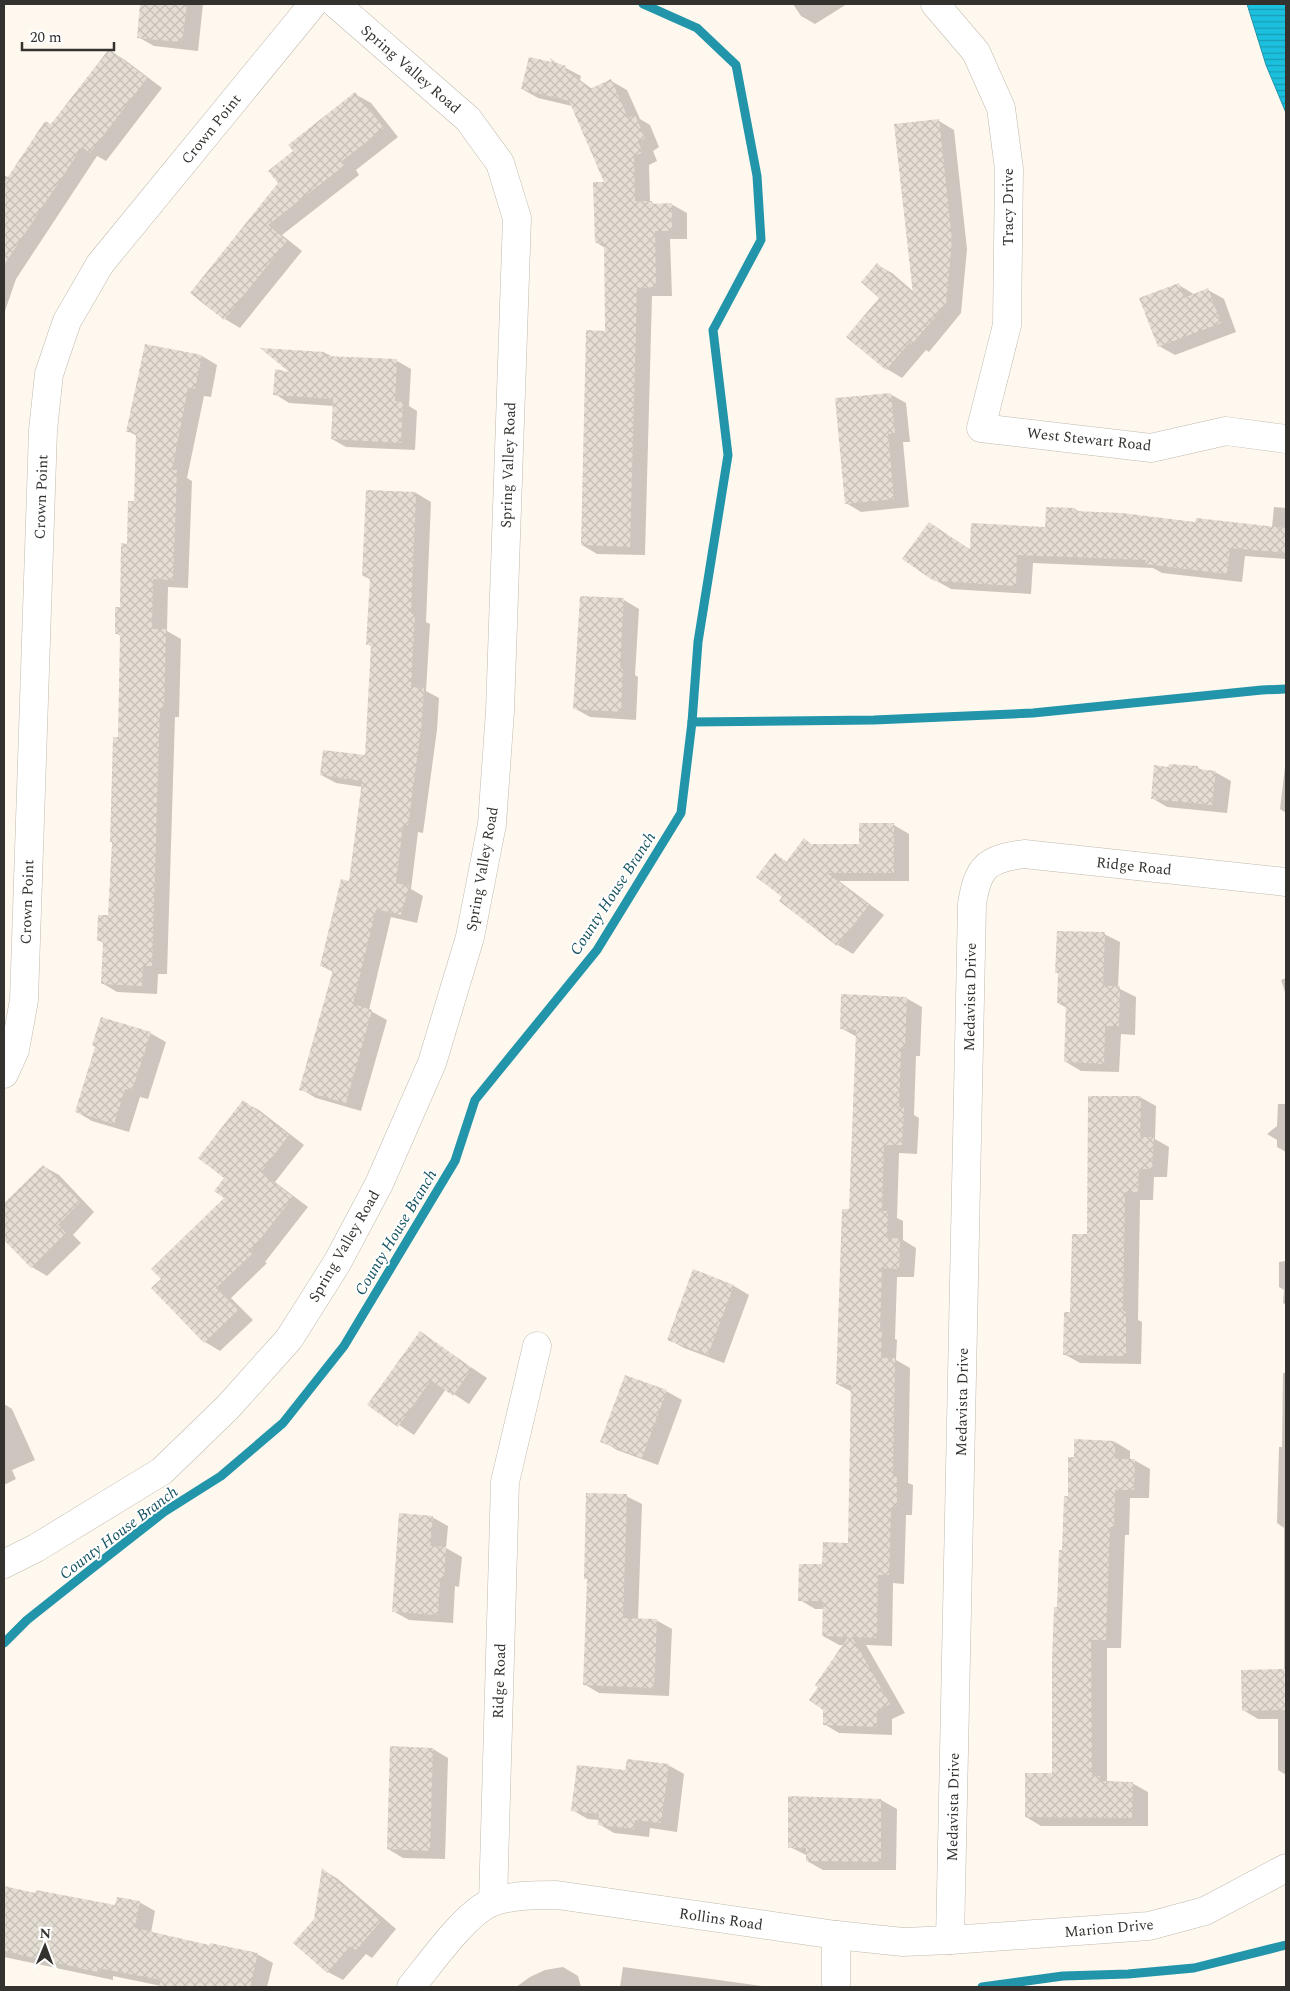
<svg xmlns="http://www.w3.org/2000/svg" width="1290" height="1991" font-family="Spectral,serif">
<style>
.water{fill:url(#water-rules);stroke:#2295aa}
.shadow{fill:#0003}
.lines{fill:none;stroke-linecap:round;stroke-linejoin:round}
.stream{stroke:#2295aa;stroke-width:9}
.building{fill:url(#building-cross-hatch)}
.minor-casing{stroke:#c0bab0;stroke-width:29}
.minor{stroke:#fff;stroke-width:28}
.labels{text-anchor:middle;stroke-width:4;stroke-linejoin:round;paint-order:stroke}
.street-label{font-size:15px;fill:#34322e;stroke:#fff}
.water-label{font-size:16px;font-style:italic;fill:#15525f;stroke:#fff}
</style>
<defs>
<pattern id="water-rules" width="6" height="5" patternUnits="userSpaceOnUse" patternTransform="scale(1.25)"><rect width="6" height="5" fill="#1bc0df"/><path d="M0 2.5h6" fill="none" stroke="#199db5"/></pattern>
<pattern id="building-cross-hatch" width="8" height="8" patternUnits="userSpaceOnUse" patternTransform="scale(1.25)"><rect width="8" height="8" fill="#e5ded4"/><path d="M0 0l8 8M0 8l8-8" fill="none" stroke="#c5bfb6"/></pattern>
</defs>
<rect width="100%" height="100%" fill="#fff8ee"/>
<path class="water" d="M1247 4H1286V113L1266 65Z"/>
<g class="shadow">
<path d="M142 4H203L198 51 154 46 138 37Z"/>
<path d="M793 4H847L815 24 801 16Z"/>
<path d="M110 51 125 60 162 88 106 161 97 156 16 279 4 314V175L9 178Z"/>
<path d="M560 65 581 76 580 80 592 89 611 81 627 90 640 119 650 125 659 147 653 151 657 161 649 165 650 202 657 205 671 204 687 213V239H670L672 296H652L645 555 597 554 582 545 607 332 605 248 596 242 606 183 572 106 538 98 522 89Z"/>
<path d="M355 94 371 103 398 137 356 170 359 175 282 235 302 251 240 328 225 319 280 183 295 151Z"/>
<path d="M939 121 954 130 967 249 961 313 929 352 926 350 902 378 887 369 848 337 881 298 877 265 892 273 914 292Z"/>
<path d="M1179 285 1195 295 1208 290 1224 299 1236 332 1175 355 1159 346Z"/>
<path d="M146 345 202 356 217 365 211 397 204 396 187 478 192 481 188 588 168 587 167 631 181 639 179 717H175L167 974H158L157 994 117 992 102 983 104 943 98 940 109 917 119 738 121 636 116 633 136 502 137 436 128 431Z"/>
<path d="M325 353 333 357 397 361 411 369 409 406 417 411 415 450 346 447 332 439 334 406 289 403 275 394 294 374Z"/>
<path d="M890 394 906 403 910 442H903L909 507 861 512 846 503Z"/>
<path d="M416 493 431 502 426 622 430 624 426 691 439 698 437 730 423 833 418 832 411 889 423 896 417 923 391 917 369 1010 387 1020 361 1111 316 1098 301 1089 333 972 322 966 350 882 362 787 336 783 321 775 366 757 372 647 368 644 371 580 364 576Z"/>
<path d="M1274 507 1286 508V559L1245 556 1242 582 1162 573 1153 568 1033 563 1031 594 951 589 935 580 929 523 971 550 1046 528 1075 509 1081 513 1196 524 1272 527Z"/>
<path d="M624 600 639 609 635 675 638 677 636 720 590 717 574 708Z"/>
<path d="M1286 758V813L1280 809Z"/>
<path d="M1169 768H1198L1204 771 1215 772 1231 781 1227 813 1167 807 1152 798Z"/>
<path d="M894 825 909 834V881H839L884 915 853 954 838 945 783 897 775 855 787 862 804 840 813 845H860Z"/>
<path d="M1104 934 1120 942 1118 988 1136 997 1135 1035 1121 1034 1119 1072 1081 1071 1066 1062 1067 1008 1058 1003 1059 974 1057 972Z"/>
<path d="M1286 978V995L1281 980Z"/>
<path d="M906 998 922 1007 920 1056H916L914 1115 919 1118 917 1154 899 1153 897 1218 903 1221V1240L916 1248 914 1277H897L895 1339 897 1340 896 1360 910 1368 908 1483 913 1485 912 1515H906L904 1584 893 1583 892 1646 866 1645 905 1713 892 1719V1735L839 1733 824 1724 844 1645H839L823 1636 824 1609H815L800 1600 823 1566 849 1544 852 1392 837 1384 850 1211 857 1037 841 1028Z"/>
<path d="M150 1033 166 1042 148 1099 140 1097 129 1132 92 1121 77 1112Z"/>
<path d="M1140 1097 1156 1106 1155 1139 1169 1147 1167 1177H1154L1153 1200H1140L1138 1320 1142 1322 1141 1364 1080 1363 1064 1354 1089 1236Z"/>
<path d="M243 1102 259 1110 304 1145 275 1182 308 1207 265 1262 267 1263 231 1298 253 1320 220 1351 205 1342 153 1288 163 1279 226 1198V1178Z"/>
<path d="M1278 1104H1286V1152L1277 1147V1140L1267 1134 1277 1126Z"/>
<path d="M43 1166 59 1175 94 1212 73 1235 81 1243 47 1276 32 1267 4 1238V1205Z"/>
<path d="M1286 1261V1305L1283 1303 1284 1290 1279 1287V1262Z"/>
<path d="M694 1271 734 1286 749 1295 724 1363 684 1348 668 1339Z"/>
<path d="M420 1333 487 1378 469 1404 446 1389 414 1435 369 1405Z"/>
<path d="M1283 1373H1286V1775L1278 1770V1719H1258L1243 1710 1284 1670V1528L1277 1523 1279 1447H1282Z"/>
<path d="M666 1391 682 1400 658 1465 617 1450 602 1441Z"/>
<path d="M4 1404 12 1409 35 1460 12 1470 16 1479 4 1485Z"/>
<path d="M1115 1442 1130 1451V1460H1134L1150 1469 1149 1498H1130L1129 1535H1125L1121 1648H1107V1781L1132 1783 1148 1792V1826H1041L1026 1817 1053 1775 1058 1608 1069 1497 1075 1459Z"/>
<path d="M626 1496 642 1504 638 1620H656L672 1629 669 1696 599 1693 584 1684 588 1580 585 1578Z"/>
<path d="M432 1517 448 1526 446 1548 462 1557 459 1587 455 1586 453 1623 409 1620 393 1611Z"/>
<path d="M433 1749 448 1758 445 1859 403 1858 388 1849Z"/>
<path d="M668 1765 684 1774 677 1832 650 1828 649 1837 614 1833 599 1824V1820L588 1819 572 1810 626 1772Z"/>
<path d="M790 1798 881 1800 897 1809 896 1870H823L807 1861 808 1856 790 1847Z"/>
<path d="M323 1870 338 1879 396 1929 372 1958 366 1954 343 1980 328 1972Z"/>
<path d="M4 1887 36 1895 116 1906 139 1902 155 1911 151 1933 210 1946 257 1954 273 1963 267 1987H166L113 1976V1980L4 1957Z"/>
<path d="M563 1967 578 1976 581 1987H516L530 1977 545 1970Z"/>
<path d="M623 1967 770 1987H620Z"/>
</g>
<g class="lines">
<g class="stream">
<path d="M692 722 874 720 1033 713 1262 690 1286 689"/>
<path d="M4 1643 27 1620 90 1570 164 1512 221 1476 283 1423 344 1346 455 1161 475 1100 597 950 681 813 692 722 698 642 728 455 713 330 761 240 757 176 736 65 697 28 643 4"/>
<path d="M982 1987 1063 1976 1128 1974 1194 1968 1286 1945"/>
</g>
</g>
<g class="building">
<path d="M140 4H187L182 42 137 38Z"/>
<path d="M109 49 147 78 90 153 82 147 4 265V183L45 121 51 124Z"/>
<path d="M529 57 552 62 550 58 557 63 566 66 565 70 590 89 611 79 628 118 635 115 645 138 638 142 643 152 634 156 635 201H652V204L672 203V231H655L656 287 637 288 630 547 581 545 586 330 605 331 604 243H595L593 182H604L569 101 521 89Z"/>
<path d="M355 92 384 128 342 161 345 165 268 225 287 241 224 320 190 293 278 183 268 171 293 151 288 145Z"/>
<path d="M939 119 952 240 946 304 912 344 910 342 886 370 846 337 879 298 861 282 877 263 913 294 894 124Z"/>
<path d="M1179 283 1184 298 1208 288 1221 323 1158 347 1139 298Z"/>
<path d="M145 344 202 355 195 389 188 388 172 470H177L173 580 153 579 152 629H166L164 708H160L152 966H143L142 986 101 984 103 941H97L98 915H108L112 842H110L113 737H118L120 634H115V607H120L121 543 127 544 128 501H134L136 433 126 432Z"/>
<path d="M260 348 325 352V356L397 359 395 401H403L401 443 331 439 333 399 273 395 275 369 289 372Z"/>
<path d="M891 393 895 433 888 434 894 499 845 504 835 398Z"/>
<path d="M366 490 416 492 411 614H415L411 687 424 688 422 721 408 825H403L396 883 409 886 401 915 376 909 353 1004 372 1010 346 1103 299 1090 333 970 320 966 341 879 349 881 362 781 320 775 323 750 365 755 371 645H366L370 577 362 576Z"/>
<path d="M1046 507 1075 508V511L1122 513 1195 522 1196 518 1286 528V553L1230 548 1227 574 1145 564 1146 560 1017 555 1016 586 934 581 902 559 929 522 970 550 971 523 1045 527Z"/>
<path d="M580 596 624 598 620 667H623L621 712 573 709Z"/>
<path d="M1169 764 1198 766V769L1216 771 1212 805 1151 799 1154 765 1168 767Z"/>
<path d="M859 823H894V873H827L869 905 837 946 779 901 782 897 756 877 775 853 786 862 804 838 811 844H859Z"/>
<path d="M1057 931 1105 932 1103 986H1120L1119 1026H1105L1104 1064 1064 1062 1066 1003H1057L1058 973H1055Z"/>
<path d="M841 994 907 997 905 1047H901L899 1107H904L902 1145H884L882 1211H888L887 1238H900L899 1269 882 1268 880 1330H882L881 1358H895L893 1475H897V1507H891L889 1575H878L877 1638 852 1637 890 1704 877 1711V1727L823 1725V1710L809 1700 818 1687 815 1685 848 1637 822 1636 823 1601H798L799 1564H822L823 1542 848 1543 851 1385 836 1384 842 1209H849L856 1030 840 1029Z"/>
<path d="M101 1017 151 1032 132 1091 125 1089 114 1124 75 1112 95 1047 92 1045Z"/>
<path d="M1088 1096H1141L1140 1137H1154L1152 1169H1139L1138 1192H1125L1123 1311 1126 1312V1356L1063 1355 1064 1312H1070L1072 1234H1087Z"/>
<path d="M243 1100 289 1135 261 1172 293 1197 250 1252 252 1254 216 1288 238 1310 204 1343 151 1288 161 1279 151 1269 224 1198 214 1191 224 1178 198 1158Z"/>
<path d="M43 1165 80 1202 58 1225 66 1233 31 1268 4 1240V1203Z"/>
<path d="M693 1269 734 1285 708 1355 667 1340Z"/>
<path d="M420 1331 472 1368 453 1396 431 1380 398 1427 367 1405Z"/>
<path d="M625 1375 667 1390 642 1458 600 1442Z"/>
<path d="M1074 1439 1115 1441V1459H1135L1134 1490H1115L1114 1527H1110L1106 1640H1091L1092 1776H1100L1099 1781 1133 1782 1132 1818 1025 1817V1773H1052V1661L1054 1607H1057L1059 1550H1062L1064 1496H1068V1457H1074Z"/>
<path d="M586 1493 627 1494 623 1618 657 1619 654 1688 583 1685 587 1579H584Z"/>
<path d="M399 1513 433 1516 430 1546 446 1547 444 1578H440L438 1615 392 1612Z"/>
<path d="M1286 1669V1710L1242 1711 1241 1670Z"/>
<path d="M390 1746 433 1748 430 1851 387 1849Z"/>
<path d="M627 1759 669 1764 661 1823 635 1820 634 1829 598 1825 599 1814 571 1811 577 1765 625 1770Z"/>
<path d="M788 1796 881 1799V1862L806 1861V1848H788Z"/>
<path d="M322 1868 382 1920 356 1950 350 1946 327 1973 293 1943 314 1919Z"/>
<path d="M4 1886 35 1893 36 1890 115 1905 117 1897 140 1901 135 1928 209 1945 210 1943 258 1953 250 1987H159L161 1980 98 1968 97 1972 4 1951Z"/>
</g>
<g class="lines">
<g class="minor-casing">
<g id="minor">
<path d="M935 4 976 52 1001 108 1009 169 1007 325 981 428 1151 448 1226 431 1286 439"/>
<path d="M4 1074 15 1050 24 1000 43 430 49 374 67 321 100 264 313 4"/>
<path d="M4 1564 36 1548 162 1471 228 1407 289 1339 337 1263 379 1184 432 1063 470 937 492 824 500 711 517 218 500 163 468 119 336 4"/>
<path d="M493 1902 505 1482 537 1346"/>
<path d="M836 1935V1987"/>
<path d="M950 1940 972 904C978 866 987 859 1024 854L1286 882"/>
<path d="M411 1987C430 1964 468 1909 495 1901 515 1895 536 1895 557 1895L836 1935 903 1942 950 1940 1149 1926 1205 1911 1286 1868"/>
</g>
</g>
<use href="#minor" class="minor"/>
</g>
<g class="labels">
<g class="street-label">
<text transform="translate(411 69) rotate(41)" y="5">Spring Valley Road</text>
<text transform="translate(211 129) rotate(-51)" y="5">Crown Point</text>
<text transform="translate(1008 207) rotate(-90)" y="5">Tracy Drive</text>
<text transform="translate(1089 439) rotate(6)" y="5">West Stewart Road</text>
<text transform="translate(508 465) rotate(-88)" y="5">Spring Valley Road</text>
<text transform="translate(41 497) rotate(-88)" y="5">Crown Point</text>
<text transform="translate(1134 866) rotate(6)" y="5">Ridge Road</text>
<text transform="translate(482 869) rotate(-80)" y="5">Spring Valley Road</text>
<text transform="translate(27 902) rotate(-88)" y="5">Crown Point</text>
<text transform="translate(970 997) rotate(-89)" y="5">Medavista Drive</text>
<text transform="translate(344 1246) rotate(-60)" y="5">Spring Valley Road</text>
<text transform="translate(962 1402) rotate(-89)" y="5">Medavista Drive</text>
<text transform="translate(499 1681) rotate(-88)" y="5">Ridge Road</text>
<text transform="translate(953 1807) rotate(-89)" y="5">Medavista Drive</text>
<text transform="translate(721 1919) rotate(8)" y="5">Rollins Road</text>
<text transform="translate(1109 1928) rotate(-5)" y="5">Marion Drive</text>
</g>
<g class="water-label">
<text transform="translate(612 893) rotate(-57)" y="6">County House Branch</text>
<text transform="translate(395 1232) rotate(-59)" y="6">County House Branch</text>
<text transform="translate(118 1532) rotate(-37)" y="6">County House Branch</text>
</g>
</g>
<rect width="1290" height="1991" fill="none" stroke="#34322e" stroke-width="10"/>
<g transform="translate(45 1946) rotate(1)" stroke="#ffffff" stroke-width="4" paint-order="stroke">
<path d="M0-4L9 19L0 12L-9 19Z" fill="#34322e"/>
<text y="-8" font-size="14" font-weight="bold" text-anchor="middle" fill="#34322e">N</text>
</g>
<path d="M22 42v8h92v-8" fill="none" stroke="#34322e" stroke-width="2.5"/>
<text x="30" y="42" font-size="15" fill="#34322e" stroke="#ffffff" stroke-width="4" paint-order="stroke">20 m</text>
</svg>
